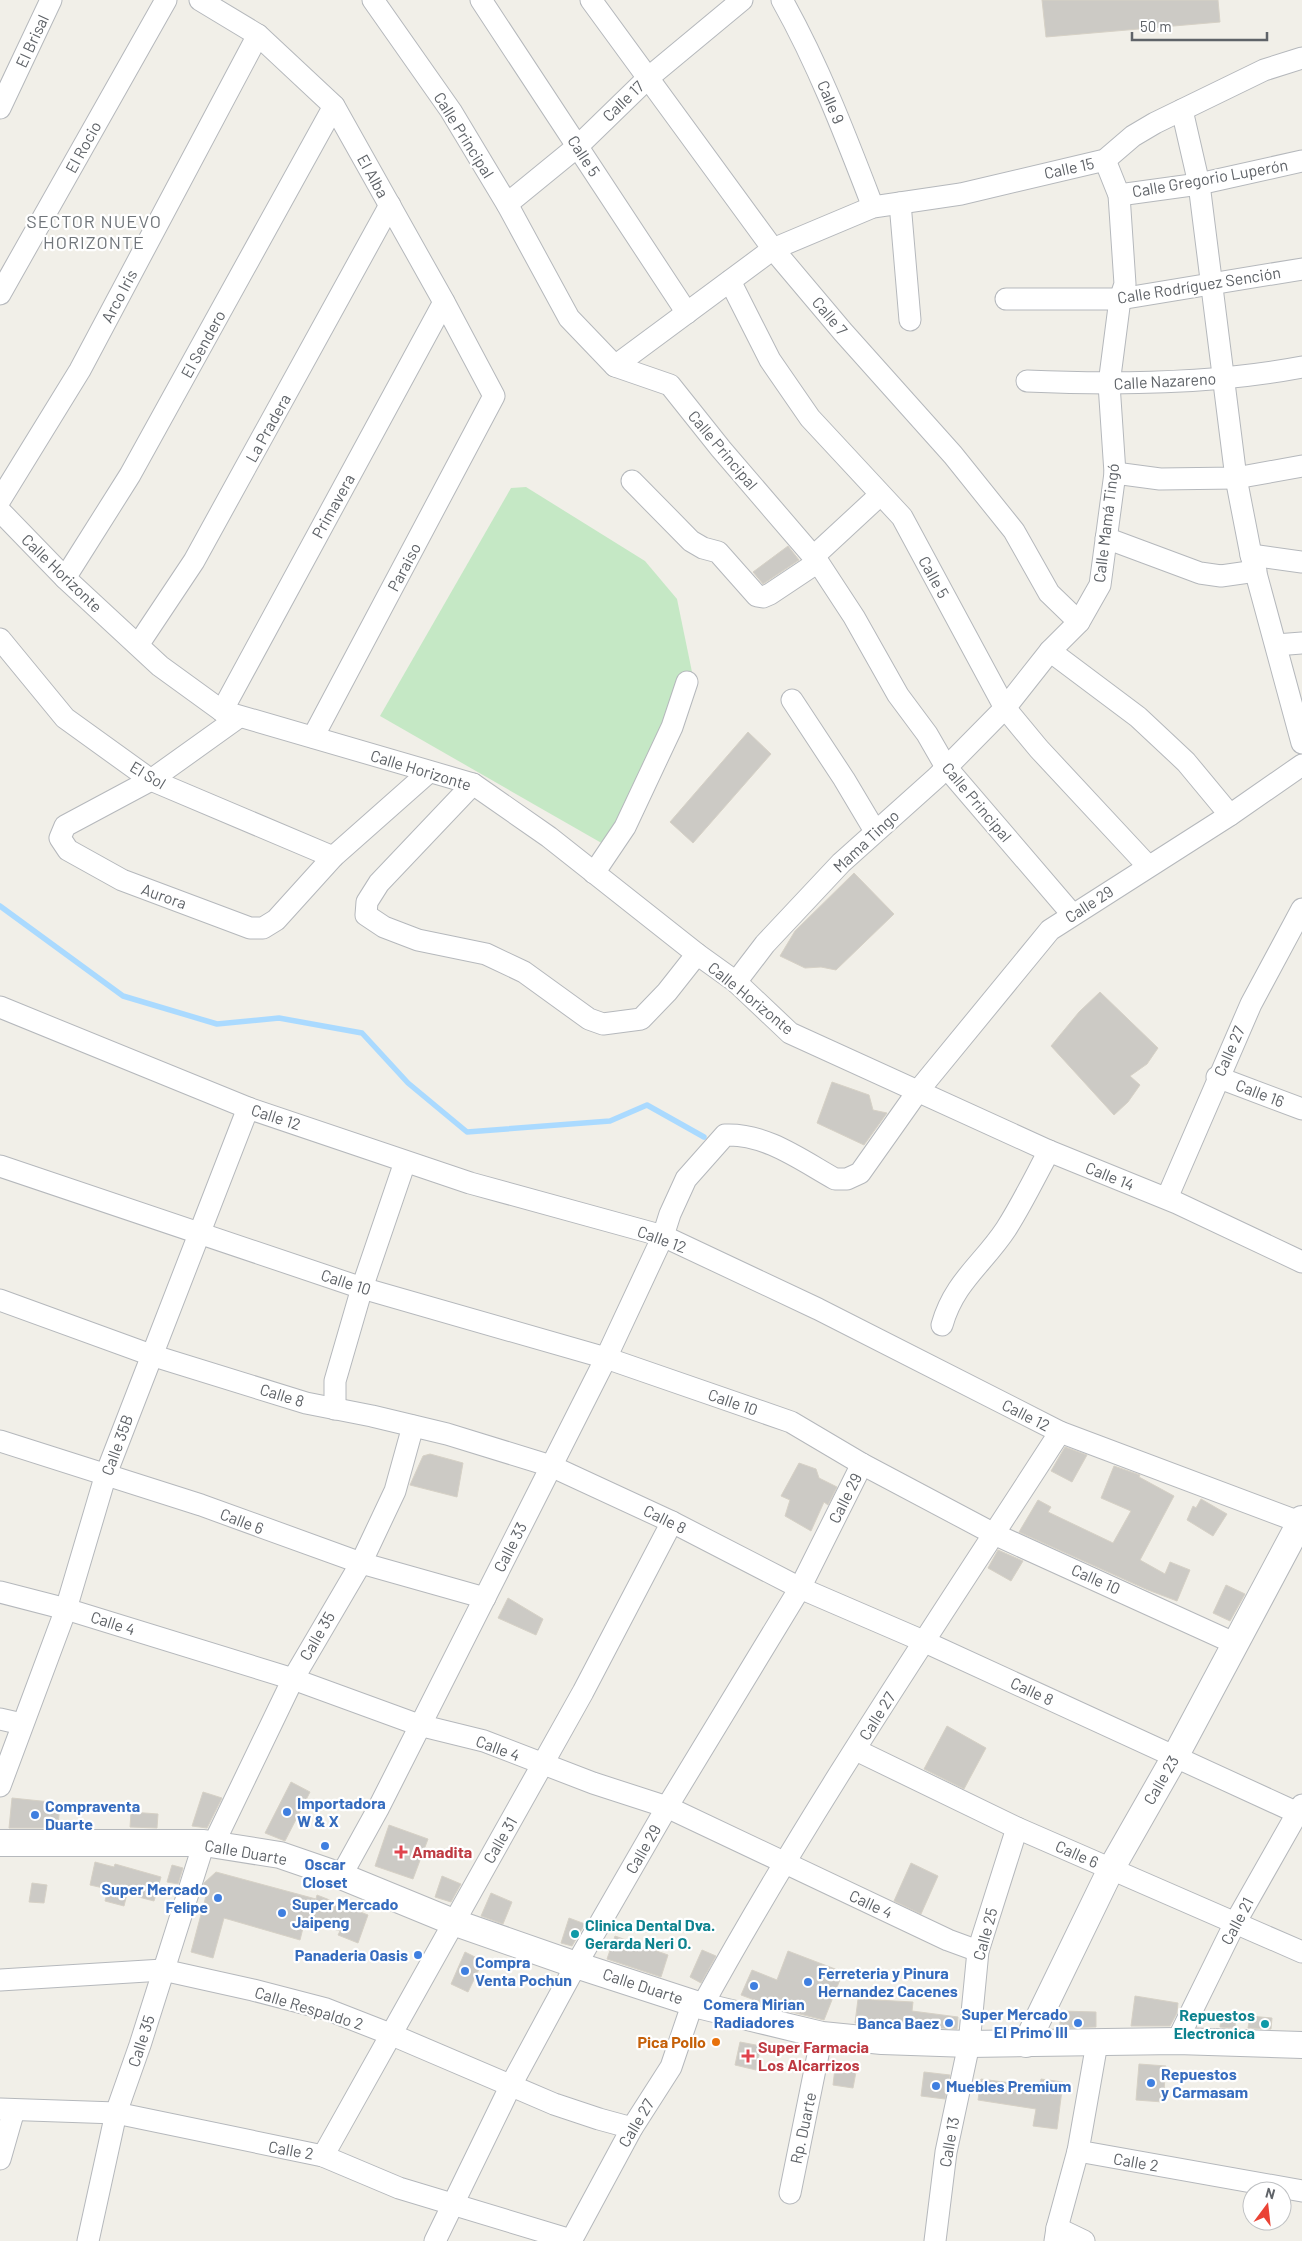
<svg xmlns="http://www.w3.org/2000/svg" width="1302" height="2241" font-family="Barlow,sans-serif">
<style>
.green{fill:#c5e8c5}
.lines{fill:none;stroke-linecap:round;stroke-linejoin:round}
.stream{stroke:#aadaff;stroke-width:5.5}
.building{fill:#cccac5;stroke:#d6d1c6}
.minor-casing{stroke:#b5b8bc;stroke-width:23}
.tertiary-casing{stroke:#b5b8bc;stroke-width:28}
.minor{stroke:#fff;stroke-width:21}
.tertiary{stroke:#fff;stroke-width:26}
.shop-dot{fill:#3f7fe0;stroke:#fff;stroke-width:2}
.health-dot{fill:#e0444e;stroke:#fff;stroke-width:2}
.culture-dot{fill:#0f9aa8;stroke:#fff;stroke-width:2}
.food-dot{fill:#e8710a;stroke:#fff;stroke-width:2}
.labels{text-anchor:middle;stroke-width:4.5;stroke-linejoin:round;paint-order:stroke}
.street-label{font-size:16px;fill:#5f6368;stroke:#fff}
.shop-label{font-size:16px;font-weight:bold;fill:#366cbe;stroke:#fff;text-anchor:start}
.health-label{font-size:16px;font-weight:bold;fill:#be3a42;stroke:#fff;text-anchor:start}
.culture-label{font-size:16px;font-weight:bold;fill:#0d838f;stroke:#fff;text-anchor:start}
.food-label{font-size:16px;font-weight:bold;fill:#c56008;stroke:#fff;text-anchor:end}
.neighbourhood-label{font-size:18px;letter-spacing:1px;fill:#70757a;stroke:#fff}
</style>
<rect width="100%" height="100%" fill="#f1efe8"/>
<path class="green" d="M526 487 645 561 677 599 692 672 682 712 605 845 380 716 511 488Z"/>
<g class="lines">
<path class="stream" d="M0 906 123 996 217 1024 279 1018 362 1033 408 1083 467 1132 610 1121 647 1105 704 1137"/>
</g>
<g class="building">
<path d="M1042 0H1218L1220 22 1046 37Z"/>
<path d="M788 546 799 560 763 584 753 572Z"/>
<path d="M748 732 771 754 693 843 670 822Z"/>
<path d="M854 873 894 914 836 970 821 967 805 968 780 956 795 931Z"/>
<path d="M1100 992 1158 1048 1147 1064 1130 1076 1140 1085 1128 1102 1114 1115 1051 1046 1079 1012Z"/>
<path d="M832 1082 869 1095 873 1110 887 1113 864 1145 817 1123Z"/>
<path d="M1065 1447 1087 1455 1072 1482 1051 1471Z"/>
<path d="M430 1454 463 1463 457 1497 410 1485 423 1456Z"/>
<path d="M799 1463 816 1469 819 1478 837 1487 828 1505 824 1502 811 1531 785 1516 790 1500 781 1496Z"/>
<path d="M1114 1466 1140 1475 1139 1477 1174 1496 1140 1560 1165 1574 1170 1562 1190 1570 1177 1601 1148 1590 1019 1532 1038 1500 1051 1507 1048 1512 1113 1543 1131 1511 1101 1498Z"/>
<path d="M1201 1499 1227 1514 1213 1536 1187 1520 1193 1506 1196 1508Z"/>
<path d="M998 1550 1023 1561 1011 1581 988 1568Z"/>
<path d="M1226 1585 1245 1594 1230 1621 1213 1613Z"/>
<path d="M508 1598 543 1619 536 1635 498 1618Z"/>
<path d="M947 1726 986 1748 964 1789 924 1769Z"/>
<path d="M291 1782 310 1792 285 1841 265 1833Z"/>
<path d="M203 1792 222 1798 207 1828 192 1826Z"/>
<path d="M12 1798 60 1803 58 1828H9Z"/>
<path d="M131 1812 158 1814 157 1828 130 1827Z"/>
<path d="M389 1825 428 1839 413 1879 375 1866Z"/>
<path d="M95 1862 114 1867 115 1864 161 1877 154 1901 127 1894 124 1906 105 1901 108 1889 90 1885Z"/>
<path d="M911 1863 938 1876 921 1914 894 1901Z"/>
<path d="M172 1865 183 1868 178 1884 167 1882Z"/>
<path d="M216 1872 316 1899 317 1895 368 1915 358 1943 338 1935 340 1931 305 1920 300 1940 224 1918 213 1958 191 1952 207 1892 202 1891 204 1883Z"/>
<path d="M442 1876 461 1884 451 1902 435 1897Z"/>
<path d="M32 1883 47 1885 44 1903 29 1902Z"/>
<path d="M491 1893 512 1902 503 1924 481 1916Z"/>
<path d="M569 1918 585 1924 572 1946 561 1943Z"/>
<path d="M615 1936 668 1955 661 1977 607 1959Z"/>
<path d="M702 1950 716 1956 701 1983 690 1977Z"/>
<path d="M788 1951 843 1972 824 2020 759 2004 760 2002 741 1995 752 1970 777 1980Z"/>
<path d="M465 1952 483 1961 468 1992 451 1984Z"/>
<path d="M1135 1996 1178 2003 1177 2013 1170 2026H1131Z"/>
<path d="M858 1999 913 2002 912 2011 958 2017 957 2029 855 2023Z"/>
<path d="M1060 2011 1096 2012V2027L1060 2028Z"/>
<path d="M1221 2015 1236 2016 1235 2028 1220 2027Z"/>
<path d="M1250 2016 1272 2018 1271 2029 1248 2028Z"/>
<path d="M740 2042 761 2046 756 2070 735 2065Z"/>
<path d="M1139 2064 1166 2066 1163 2102 1136 2100Z"/>
<path d="M835 2068 856 2072 853 2088 833 2085Z"/>
<path d="M924 2072 950 2075 945 2099 921 2096Z"/>
<path d="M981 2079 1040 2087 1041 2079 1063 2082 1057 2129 1033 2126 1036 2109 978 2100Z"/>
</g>
<g class="lines">
<g class="minor-casing">
<g id="minor">
<path d="M200 0 258 35 334 106 444 302 494 396 313 737"/>
<path d="M373 0 451 111 507 204 569 318 615 366 670 385 721 449 818 562 854 617 898 695 927 734 946 767 1072 914"/>
<path d="M481 0 687 313"/>
<path d="M591 0 773 249 843 332 953 455 1014 531 1049 593 1079 622"/>
<path d="M782 0C819 66 846 137 873 207"/>
<path d="M0 108 51 0"/>
<path d="M1182 110 1199 184 1236 478 1251 555 1302 743"/>
<path d="M1119 195 1199 184 1302 161"/>
<path d="M900 203 910 320"/>
<path d="M507 204 578 146 648 78 742 0"/>
<path d="M730 281 770 360 810 418 902 517 1005 708 1039 749 1148 866"/>
<path d="M0 294 166 0"/>
<path d="M1006 299H1120L1302 269"/>
<path d="M615 366 773 249 873 207 961 194 1105 160 1133 136 1155 123 1264 70 1302 58"/>
<path d="M1027 381C1118 385 1212 384 1302 367"/>
<path d="M1115 473 1160 479 1236 478 1302 466"/>
<path d="M632 481 691 541 703 548 718 552 757 596 763 597 770 594 818 562"/>
<path d="M0 500 80 370 258 35"/>
<path d="M0 511 65 578 160 666 222 711 473 784 549 837 697 954 736 982 790 1033 1049 1151 1177 1203 1302 1262"/>
<path d="M1106 538 1200 573 1221 576 1256 571"/>
<path d="M1251 555 1302 562"/>
<path d="M813 557 880 495"/>
<path d="M65 578 130 475 334 106"/>
<path d="M0 639 65 718 151 780 333 857"/>
<path d="M138 645 194 561 390 205"/>
<path d="M1276 645 1302 643"/>
<path d="M1050 651 1138 717 1186 762 1230 815"/>
<path d="M792 700 844 779 875 831"/>
<path d="M222 711 444 302"/>
<path d="M239 717 151 780 65 826 60 838 68 850 122 880 250 928H263L276 920 333 857 429 772"/>
<path d="M473 784 379 883 367 902 366 915 384 927 418 940 486 954 524 972 589 1019 603 1024 641 1019 667 992 697 954"/>
<path d="M594 873 625 827 672 727 687 682"/>
<path d="M736 982 765 944 841 863 937 777 1005 708 1050 651 1079 622 1100 585 1115 473 1109 384 1120 299 1125 284 1119 195 1105 160"/>
<path d="M0 1007 248 1108 470 1183 663 1236 818 1309 1060 1432 1302 1523"/>
<path d="M1217 1077 1302 1109"/>
<path d="M0 1166 362 1288 606 1358 791 1422 862 1464 994 1534 1236 1644"/>
<path d="M1167 1198 1251 1004 1302 909"/>
<path d="M0 1300 151 1355 306 1403 372 1416 447 1434 551 1466 672 1522 800 1588 923 1641 1302 1815"/>
<path d="M942 1325C954 1282 983 1264 1006 1229 1022 1204 1035 1177 1049 1151"/>
<path d="M335 1409V1381L362 1288 405 1162"/>
<path d="M0 1441 201 1505 361 1563 485 1598"/>
<path d="M0 1592 66 1609 293 1679 419 1725 484 1741 593 1783 667 1807 948 1940 978 1951"/>
<path d="M0 1719 22 1724"/>
<path d="M856 1750 1017 1828 1302 1952"/>
<path d="M0 1786 66 1609 106 1474 248 1108"/>
<path d="M213 1845 293 1679 361 1563 395 1491 413 1426"/>
<path d="M341 1876 378 1809 606 1358 663 1236 670 1214 686 1179 725 1135C765 1133 801 1160 835 1179H847L860 1173 918 1091 1050 930 1230 815 1302 765"/>
<path d="M0 1980 163 1970 253 1990 326 2009 390 2034 554 2104 599 2119 632 2128"/>
<path d="M702 2006C811 1808 938 1621 1060 1432"/>
<path d="M1177 2041 1235 1923 1302 1805"/>
<path d="M1097 2043 1078 2151 1302 2191"/>
<path d="M0 2109 116 2113 323 2156 399 2188 571 2240"/>
<path d="M323 2156 583 1692 672 1522"/>
<path d="M0 2159 14 2110"/>
<path d="M790 2193 822 2035"/>
<path d="M1057 2228 1084 2241"/>
<path d="M88 2241 116 2113 140 2045 204 1843"/>
<path d="M435 2241 511 2085 576 1965 667 1807 800 1588 862 1464"/>
<path d="M571 2241 632 2128 671 2067 693 2002"/>
<path d="M935 2241 946 2152 969 2044 978 1951 1017 1828"/>
<path d="M1055 2241 1057 2228 1078 2151"/>
</g>
</g>
<g class="tertiary-casing">
<g id="tertiary">
<path d="M0 1843H204L280 1855 341 1876 453 1922 576 1965 702 2006 822 2035 882 2041 969 2044 1177 2041 1302 2045"/>
<path d="M1026 2044 1111 1869 1176 1755 1302 1519"/>
</g>
</g>
<use href="#minor" class="minor"/>
<use href="#tertiary" class="tertiary"/>
</g>
<g class="shop-dot">
<circle cx="287" cy="1812" r="5"/>
<circle cx="35" cy="1815" r="5"/>
<circle cx="325" cy="1846" r="5"/>
<circle cx="218" cy="1898" r="5"/>
<circle cx="282" cy="1913" r="5"/>
<circle cx="418" cy="1955" r="5"/>
<circle cx="465" cy="1971" r="5"/>
<circle cx="808" cy="1982" r="5"/>
<circle cx="754" cy="1986" r="5"/>
<circle cx="949" cy="2023" r="5"/>
<circle cx="1078" cy="2023" r="5"/>
<circle cx="1151" cy="2083" r="5"/>
<circle cx="936" cy="2086" r="5"/>
</g>
<g class="health-dot">
<path d="M398.5 1844.5h5v5h5v5h-5v5h-5v-5h-5v-5h5z"/>
<path d="M745.5 2048.5h5v5h5v5h-5v5h-5v-5h-5v-5h5z"/>
</g>
<g class="culture-dot">
<circle cx="575" cy="1934" r="5"/>
<circle cx="1265" cy="2024" r="5"/>
</g>
<circle class="food-dot" cx="716" cy="2042" r="5"/>
<g class="labels">
<g class="street-label">
<text transform="translate(32 41) rotate(-65)" y="6">El Brisal</text>
<text transform="translate(623 101) rotate(-44)" y="6">Calle 17</text>
<text transform="translate(831 102) rotate(67)" y="6">Calle 9</text>
<text transform="translate(464 135) rotate(58)" y="6">Calle Principal</text>
<text transform="translate(83 147) rotate(-61)" y="6">El Rocio</text>
<text transform="translate(584 156) rotate(57)" y="6">Calle 5</text>
<text transform="translate(1069 168) rotate(-12)" y="6">Calle 15</text>
<text transform="translate(373 176) rotate(61)" y="6">El Alba</text>
<text transform="translate(1210 178) rotate(-10)" y="6">Calle Gregorio Luperón</text>
<text transform="translate(1199 285) rotate(-9)" y="6">Calle Rodríguez Sención</text>
<text transform="translate(119 296) rotate(-62)" y="6">Arco Iris</text>
<text transform="translate(830 316) rotate(50)" y="6">Calle 7</text>
<text transform="translate(203 344) rotate(-61)" y="6">El Sendero</text>
<text transform="translate(1165 381) rotate(-3)" y="6">Calle Nazareno</text>
<text transform="translate(268 428) rotate(-61)" y="6">La Pradera</text>
<text transform="translate(723 450) rotate(50)" y="6">Calle Principal</text>
<text transform="translate(333 506) rotate(-61)" y="6">Primavera</text>
<text transform="translate(1106 523) rotate(-83)" y="6">Calle Mamá Tingó</text>
<text transform="translate(404 567) rotate(-62)" y="6">Paraiso</text>
<text transform="translate(62 573) rotate(44)" y="6">Calle Horizonte</text>
<text transform="translate(934 577) rotate(61)" y="6">Calle 5</text>
<text transform="translate(421 770) rotate(17)" y="6">Calle Horizonte</text>
<text transform="translate(148 775) rotate(31)" y="6">El Sol</text>
<text transform="translate(977 802) rotate(50)" y="6">Calle Principal</text>
<text transform="translate(866 841) rotate(-43)" y="6">Mama Tingo</text>
<text transform="translate(164 896) rotate(20)" y="6">Aurora</text>
<text transform="translate(1089 904) rotate(-33)" y="6">Calle 29</text>
<text transform="translate(751 998) rotate(39)" y="6">Calle Horizonte</text>
<text transform="translate(1229 1051) rotate(-66)" y="6">Calle 27</text>
<text transform="translate(1260 1093) rotate(21)" y="6">Calle 16</text>
<text transform="translate(276 1117) rotate(18)" y="6">Calle 12</text>
<text transform="translate(1110 1176) rotate(22)" y="6">Calle 14</text>
<text transform="translate(662 1239) rotate(20)" y="6">Calle 12</text>
<text transform="translate(346 1282) rotate(18)" y="6">Calle 10</text>
<text transform="translate(282 1395) rotate(17)" y="6">Calle 8</text>
<text transform="translate(733 1402) rotate(19)" y="6">Calle 10</text>
<text transform="translate(1026 1415) rotate(27)" y="6">Calle 12</text>
<text transform="translate(117 1445) rotate(-70)" y="6">Calle 35B</text>
<text transform="translate(845 1498) rotate(-63)" y="6">Calle 29</text>
<text transform="translate(665 1519) rotate(26)" y="6">Calle 8</text>
<text transform="translate(242 1521) rotate(21)" y="6">Calle 6</text>
<text transform="translate(510 1547) rotate(-63)" y="6">Calle 33</text>
<text transform="translate(1096 1579) rotate(24)" y="6">Calle 10</text>
<text transform="translate(113 1623) rotate(18)" y="6">Calle 4</text>
<text transform="translate(317 1636) rotate(-60)" y="6">Calle 35</text>
<text transform="translate(1032 1691) rotate(25)" y="6">Calle 8</text>
<text transform="translate(877 1716) rotate(-58)" y="6">Calle 27</text>
<text transform="translate(498 1748) rotate(20)" y="6">Calle 4</text>
<text transform="translate(1161 1780) rotate(-60)" y="6">Calle 23</text>
<text transform="translate(500 1840) rotate(-60)" y="6">Calle 31</text>
<text transform="translate(643 1849) rotate(-60)" y="6">Calle 29</text>
<text transform="translate(246 1852) rotate(10)" y="6">Calle Duarte</text>
<text transform="translate(1077 1854) rotate(24)" y="6">Calle 6</text>
<text transform="translate(871 1904) rotate(25)" y="6">Calle 4</text>
<text transform="translate(1237 1921) rotate(-62)" y="6">Calle 21</text>
<text transform="translate(985 1934) rotate(-75)" y="6">Calle 25</text>
<text transform="translate(643 1986) rotate(18)" y="6">Calle Duarte</text>
<text transform="translate(309 2008) rotate(17)" y="6">Calle Respaldo 2</text>
<text transform="translate(141 2041) rotate(-72)" y="6">Calle 35</text>
<text transform="translate(636 2123) rotate(-59)" y="6">Calle 27</text>
<text transform="translate(803 2128) rotate(-78)" y="6">Rp. Duarte</text>
<text transform="translate(949 2142) rotate(-80)" y="6">Calle 13</text>
<text transform="translate(291 2150) rotate(10)" y="6">Calle 2</text>
<text transform="translate(1136 2162) rotate(10)" y="6">Calle 2</text>
</g>
<g class="shop-label">
<text x="297" y="1809">Importadora<tspan x="297" dy="18">W &amp; X</tspan></text>
<text x="45" y="1812">Compraventa<tspan x="45" dy="18">Duarte</tspan></text>
<text x="325" y="1870" text-anchor="middle">Oscar<tspan x="325" dy="18">Closet</tspan></text>
<text x="208" y="1895" text-anchor="end">Super Mercado<tspan x="208" dy="18">Felipe</tspan></text>
<text x="292" y="1910">Super Mercado<tspan x="292" dy="18">Jaipeng</tspan></text>
<text x="408" y="1961" text-anchor="end">Panaderia Oasis</text>
<text x="475" y="1968">Compra<tspan x="475" dy="18">Venta Pochun</tspan></text>
<text x="818" y="1979">Ferreteria y Pinura<tspan x="818" dy="18">Hernandez Cacenes</tspan></text>
<text x="754" y="2010" text-anchor="middle">Comera Mirian<tspan x="754" dy="18">Radiadores</tspan></text>
<text x="1068" y="2020" text-anchor="end">Super Mercado<tspan x="1068" dy="18">El Primo III</tspan></text>
<text x="939" y="2029" text-anchor="end">Banca Baez</text>
<text x="1161" y="2080">Repuestos<tspan x="1161" dy="18">y Carmasam</tspan></text>
<text x="946" y="2092">Muebles Premium</text>
</g>
<g class="health-label">
<text x="412" y="1858">Amadita</text>
<text x="758" y="2053">Super Farmacia<tspan x="758" dy="18">Los Alcarrizos</tspan></text>
</g>
<g class="culture-label">
<text x="585" y="1931">Clinica Dental Dva.<tspan x="585" dy="18">Gerarda Neri O.</tspan></text>
<text x="1255" y="2021" text-anchor="end">Repuestos<tspan x="1255" dy="18">Electronica</tspan></text>
</g>
<g class="food-label">
<text x="706" y="2048">Pica Pollo</text>
</g>
<g class="neighbourhood-label">
<text x="94" y="228">SECTOR NUEVO<tspan x="94" dy="21">HORIZONTE</tspan></text>
</g>
</g>
<g transform="translate(1267 2206) rotate(15)"><circle r="24" fill="#ffffff" stroke="#bfc1c3"/>
<path d="M0-4L9 19L0 12L-9 19Z" fill="#ea4335"/>
<text y="-8" font-size="14" font-weight="bold" text-anchor="middle" fill="#5f6368">N</text>
</g>
<path d="M1132 32v8h135v-8" fill="none" stroke="#5f6368" stroke-width="2.5"/>
<text x="1140" y="32" font-size="15" fill="#5f6368" stroke="#ffffff" stroke-width="4" paint-order="stroke">50 m</text>
</svg>
